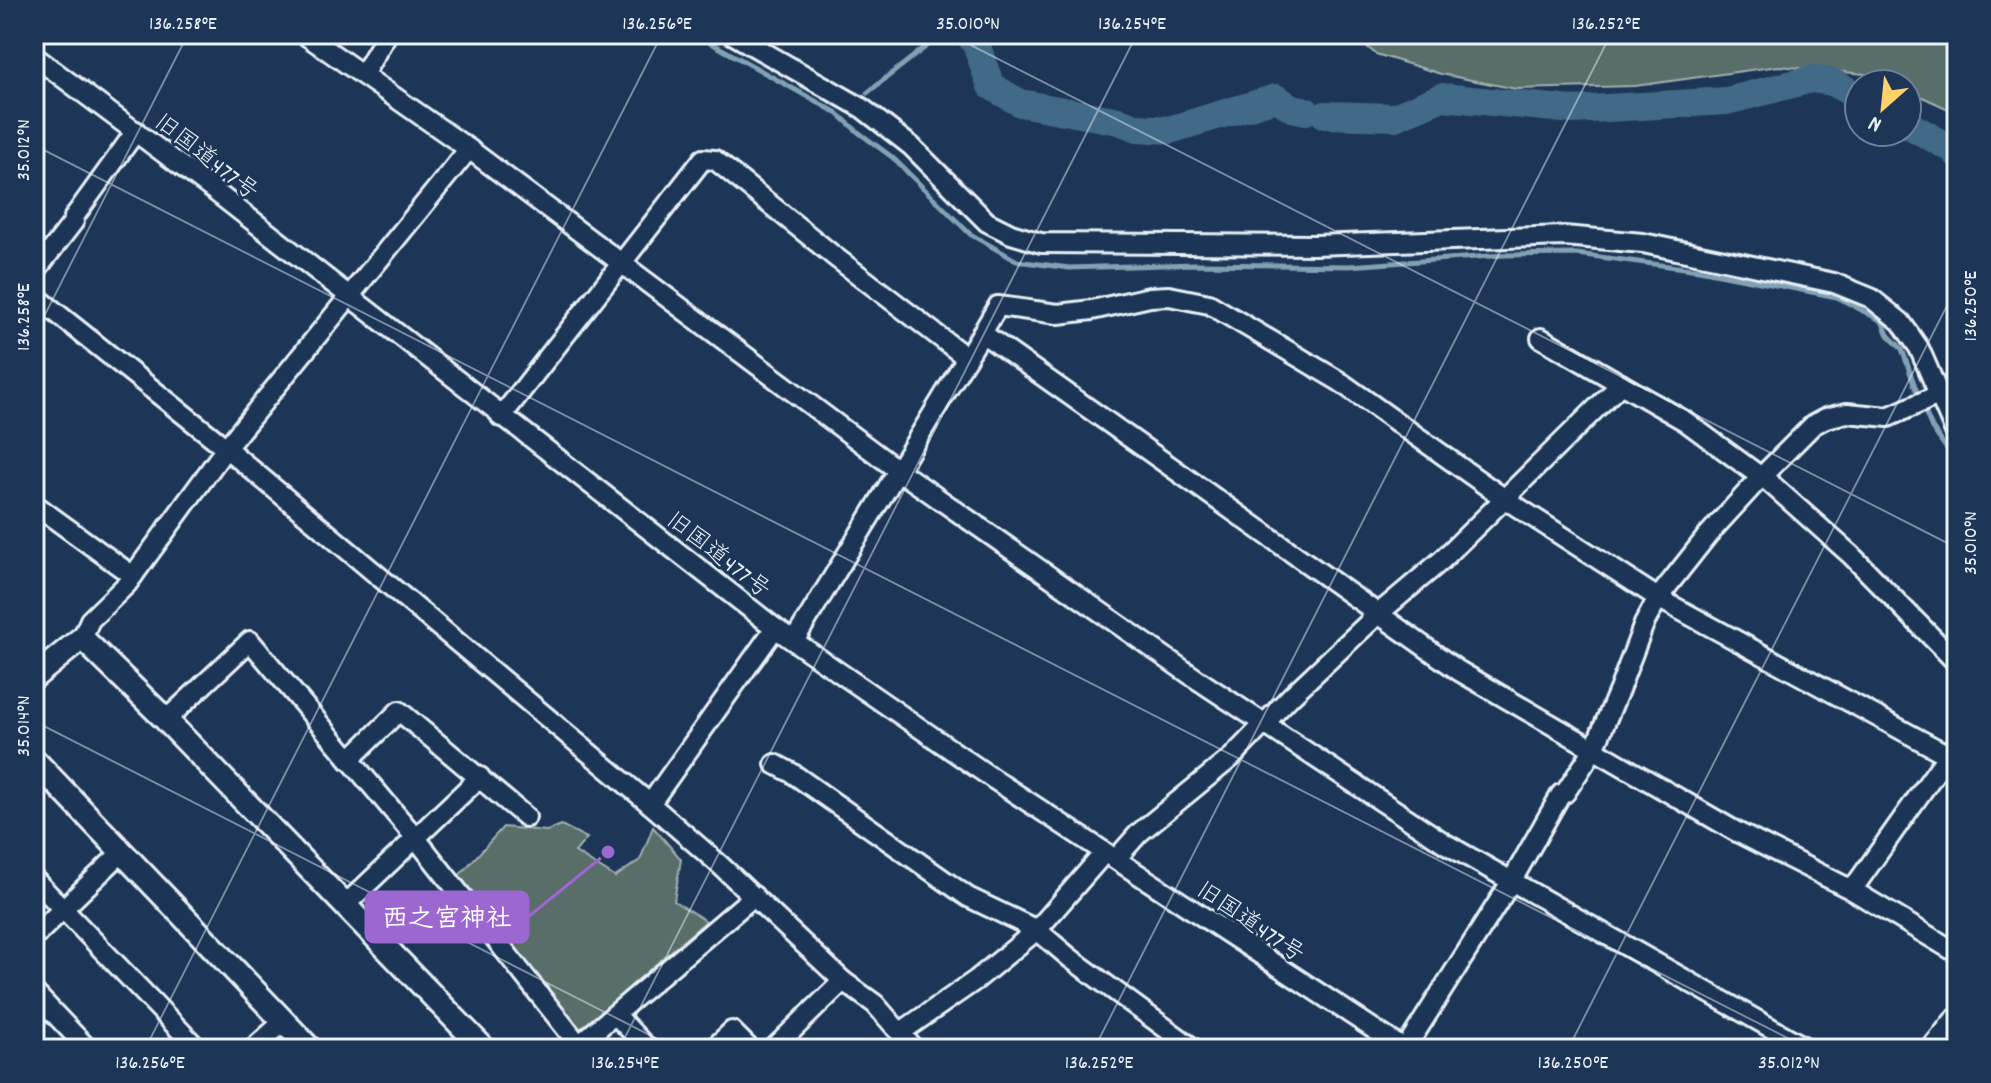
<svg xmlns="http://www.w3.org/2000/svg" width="1991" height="1083" font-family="Dekko,'Klee One',sans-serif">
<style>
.green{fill:#5a6e69;stroke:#a1b0b0;stroke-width:2}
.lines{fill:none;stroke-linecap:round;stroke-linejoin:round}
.stream{stroke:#83a1b4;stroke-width:5}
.river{stroke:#406b87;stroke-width:28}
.minor-casing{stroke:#e8f1f8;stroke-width:24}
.tertiary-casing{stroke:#e8f1f8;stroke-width:28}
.primary-casing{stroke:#e8f1f8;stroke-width:34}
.minor{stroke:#1d3557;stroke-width:18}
.tertiary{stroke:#1d3557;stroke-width:22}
.primary{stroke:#1d3557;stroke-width:28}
.ticks{fill:none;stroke:#e8f1f8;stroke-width:2;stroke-opacity:0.45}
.labels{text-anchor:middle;stroke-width:6;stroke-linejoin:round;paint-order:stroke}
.street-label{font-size:24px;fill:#e8f1f8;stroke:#1d3557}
.leader{fill:none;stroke:#9c67d0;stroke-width:3}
.callout-dot{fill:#9c67d0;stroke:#1d3557;stroke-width:3}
.callout{fill:#9c67d0;stroke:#9c67d0;stroke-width:3}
.callout-label{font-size:26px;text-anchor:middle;font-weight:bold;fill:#fff}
.neatline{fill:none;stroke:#e8f1f8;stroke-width:3}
.ticks-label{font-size:20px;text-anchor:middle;fill:#e8f1f8}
</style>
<rect width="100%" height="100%" fill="#1d3557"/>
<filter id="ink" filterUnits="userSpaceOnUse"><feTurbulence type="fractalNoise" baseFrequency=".0125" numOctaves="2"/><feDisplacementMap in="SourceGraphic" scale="16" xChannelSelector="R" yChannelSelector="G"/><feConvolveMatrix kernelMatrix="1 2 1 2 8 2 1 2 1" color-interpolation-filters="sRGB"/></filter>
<g filter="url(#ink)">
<g class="green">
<path d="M1361 34H1957V113L1907 90V84H1894L1875 75 1779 66 1635 86 1516 89 1441 74 1376 54 1362 43Z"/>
<path d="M561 825 587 838 575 852 615 877 640 860 653 827 681 859 674 901 706 921 578 1032 455 880 503 827 547 831Z"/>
</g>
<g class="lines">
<g class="stream">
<path d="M695 34 837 113 858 132 892 157 970 234 1017 261 1069 268 1195 264 1349 266 1505 255 1577 254 1699 270 1837 297 1882 321 1888 335 1902 349 1919 398"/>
<path d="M867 93 942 34"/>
<path d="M1923 407 1932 428 1957 463"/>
</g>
<g class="river">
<path d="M970 36 976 44 991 86 1020 103 1119 121 1138 128 1169 130 1276 98 1292 108 1306 111"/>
<path d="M1325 115 1395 117 1442 97 1573 110 1727 101 1812 79 1832 82 1859 97"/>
<path d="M1907 124 1954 150 1957 154"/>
</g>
<g class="minor-casing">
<g id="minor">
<path d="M304 34 469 149 899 471 1195 678 1446 844 1808 1049"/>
<path d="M732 34 862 108 911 146 987 222 1011 234 1041 243 1315 245 1564 236 1643 243 1834 283 1871 298 1901 322 1919 348 1957 436"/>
<path d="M34 56 212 189 775 628 995 780 1404 1049"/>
<path d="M363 75 387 34"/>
<path d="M34 273 74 221V217L136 131"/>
<path d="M34 295 226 448 650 804 719 864 843 981 875 1004 914 1049"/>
<path d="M982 333 998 306 1058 314 1092 310 1150 297 1169 296 1209 304 1339 381 1505 499 1658 598 1957 760"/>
<path d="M1541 338 1685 421 1761 477"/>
<path d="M501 417 703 159 715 160 834 256 967 358"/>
<path d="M1762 476 1851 555 1957 663"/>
<path d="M34 504 133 576"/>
<path d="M82 638 90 620 127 584 226 448 469 149"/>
<path d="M794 641 982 333 1459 671 1735 831 1852 890 1957 953"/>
<path d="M166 720 250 641 415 837 579 1045"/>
<path d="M349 760 399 711 526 817"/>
<path d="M775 764 792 773 968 897 1037 930 1070 958 1194 1049"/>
<path d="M650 804 775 628"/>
<path d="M1116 859 1139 833 1232 757 1292 695 1378 614 1442 560 1621 384"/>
<path d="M34 879 198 1049"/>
<path d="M1852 890 1957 742"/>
<path d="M344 906 480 777"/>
<path d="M34 937 122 852"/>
<path d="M34 992 88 1049"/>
<path d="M616 1015 648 1049"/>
<path d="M901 1032 976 980 1037 930 1105 852"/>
<path d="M253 1049 283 1022"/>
<path d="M574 1049 754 896"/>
<path d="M713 1049 732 1031 750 1049"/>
<path d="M773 1049 843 981"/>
<path d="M1405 1049 1511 882 1561 794 1565 793 1594 749 1619 690 1644 624 1658 598 1707 536 1761 477 1813 425 1826 418 1847 413 1888 417 1938 395"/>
</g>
</g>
<g class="tertiary-casing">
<g id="tertiary">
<path d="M34 677 82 638 166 720 484 1049"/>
<path d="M34 760 310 1049"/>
</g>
</g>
<g class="primary-casing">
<path id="primary" d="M1937 1049 1957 1024"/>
</g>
<use href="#minor" class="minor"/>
<use href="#tertiary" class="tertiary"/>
<use href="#primary" class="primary"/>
</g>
</g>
<path class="ticks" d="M949 34 1957 548M34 145 1809 1049M34 336 188 34M34 721 677 1049M145 1049 662 34M619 1049 1137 34M1094 1049 1611 34M1568 1049 1957 286"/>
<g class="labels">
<g class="street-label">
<text transform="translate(207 156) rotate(38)" y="8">旧国道477号</text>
<text transform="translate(719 554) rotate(38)" y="8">旧国道477号</text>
<text transform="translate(1251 921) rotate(34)" y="8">旧国道477号</text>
</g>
</g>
<path class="leader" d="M608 852L528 917"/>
<circle class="callout-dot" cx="608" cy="852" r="8"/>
<rect class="callout" x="366" y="892" width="162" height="50" rx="8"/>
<g class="callout-label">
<text x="447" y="926">西之宮神社</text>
</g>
<rect width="1991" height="1083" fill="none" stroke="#1d3557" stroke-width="88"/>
<g transform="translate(1883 108) rotate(207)"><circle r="38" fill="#1d3557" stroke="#6e8097" stroke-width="2"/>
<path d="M0-6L14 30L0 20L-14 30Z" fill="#ffd166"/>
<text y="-12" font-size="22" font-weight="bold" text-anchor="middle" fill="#e8f1f8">N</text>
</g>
<rect x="44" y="44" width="1903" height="995" class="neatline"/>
<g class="ticks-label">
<text x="183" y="29">136.258°E</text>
<text x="657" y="29">136.256°E</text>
<text x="968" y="29">35.010°N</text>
<text x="1132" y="29">136.254°E</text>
<text x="1606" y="29">136.252°E</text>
<text transform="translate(22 150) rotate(-90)" y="7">35.012°N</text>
<text transform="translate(1969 306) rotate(-90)" y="7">136.250°E</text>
<text transform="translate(22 317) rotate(-90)" y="7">136.258°E</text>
<text transform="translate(1969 543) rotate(-90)" y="7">35.010°N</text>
<text transform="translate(22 726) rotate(-90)" y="7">35.014°N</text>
<text x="150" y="1068">136.256°E</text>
<text x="625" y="1068">136.254°E</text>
<text x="1099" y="1068">136.252°E</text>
<text x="1573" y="1068">136.250°E</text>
<text x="1789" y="1068">35.012°N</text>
</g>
</svg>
